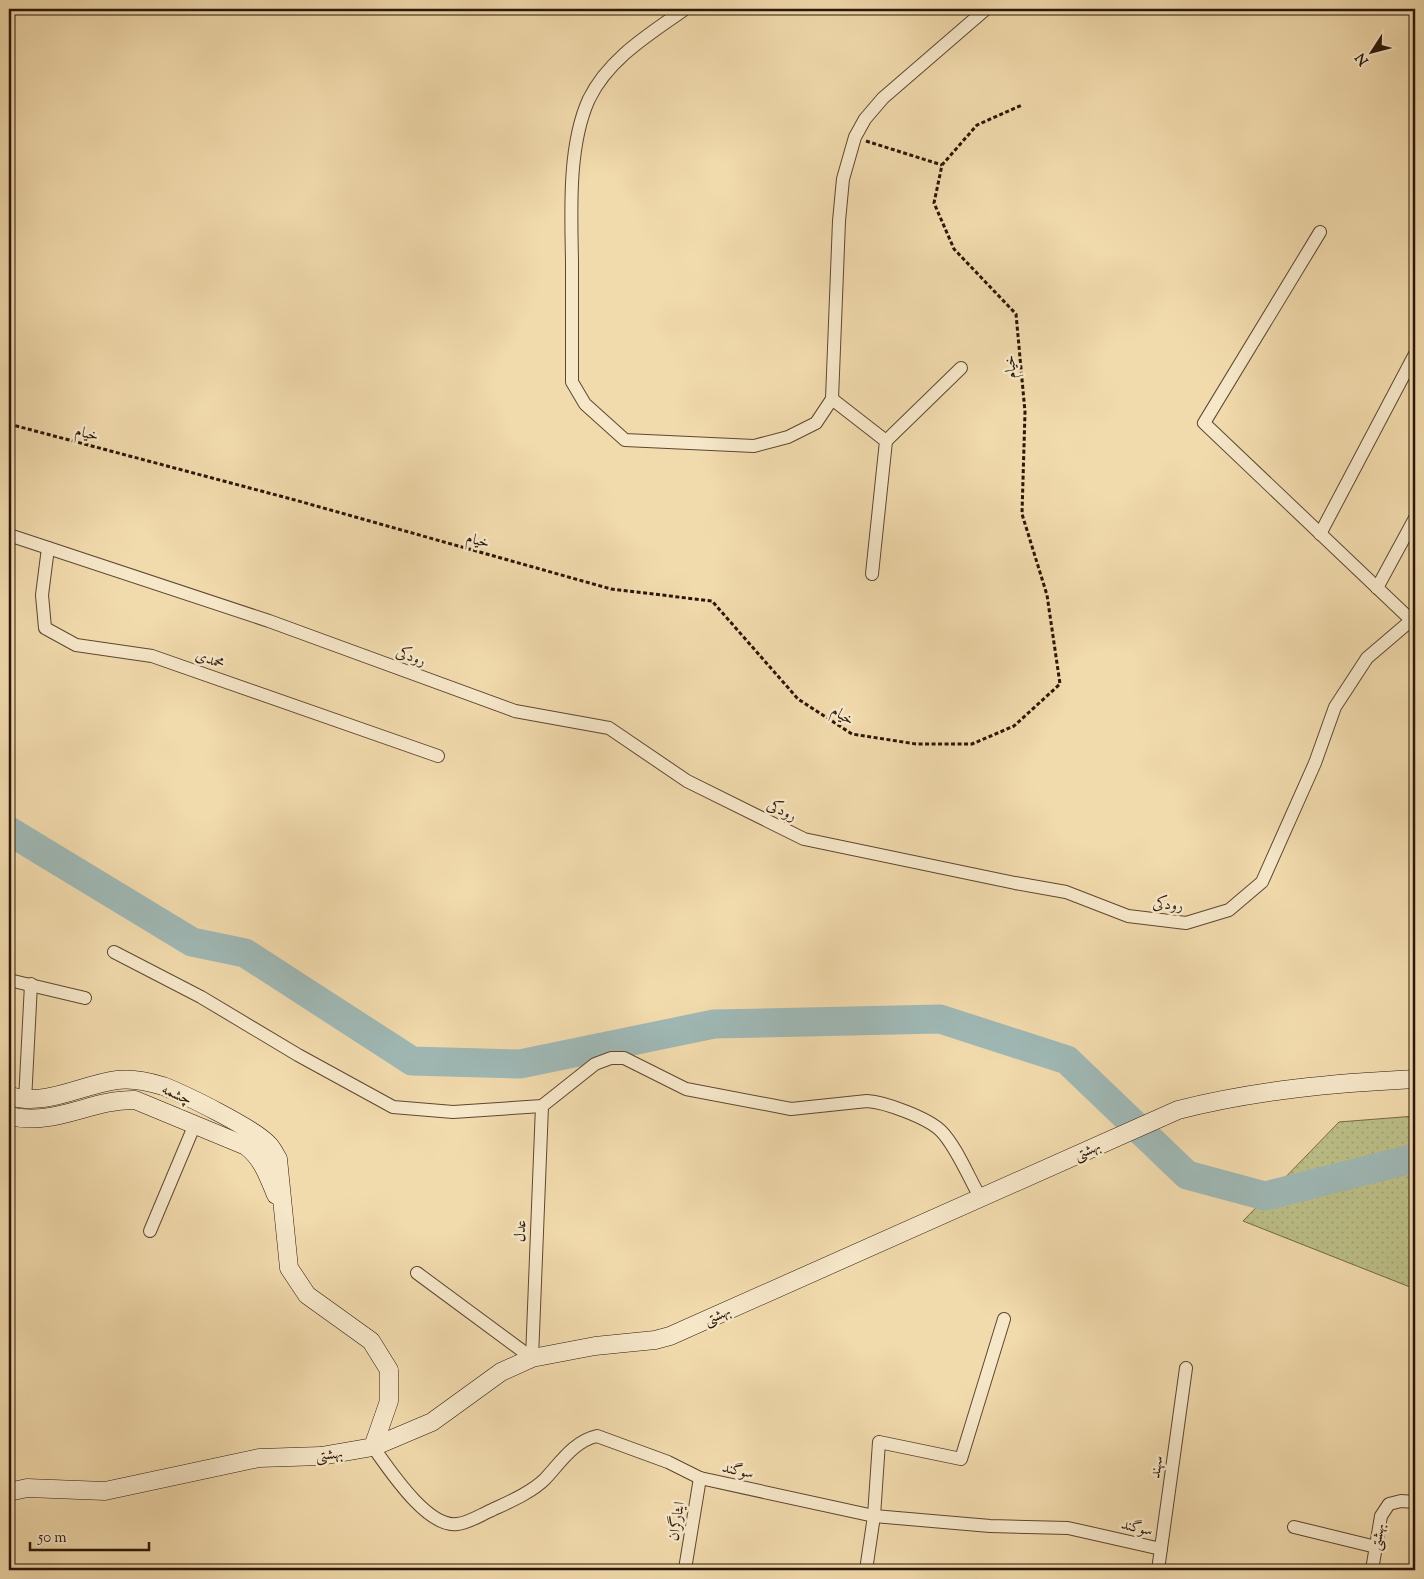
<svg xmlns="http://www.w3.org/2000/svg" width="1424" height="1579" font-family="'Sorts Mill Goudy',Amiri,serif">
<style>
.grass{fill:url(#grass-dots);stroke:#736b48}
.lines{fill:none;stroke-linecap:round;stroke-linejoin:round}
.river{stroke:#9fb8b5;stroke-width:29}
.street-casing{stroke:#5c4831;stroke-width:14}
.secondary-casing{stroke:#2a1708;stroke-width:19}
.path{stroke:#2a1708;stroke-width:3;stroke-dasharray:4 2.5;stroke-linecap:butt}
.street{stroke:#f6e7c9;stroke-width:12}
.secondary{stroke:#f6e7c9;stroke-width:18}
.labels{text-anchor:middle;stroke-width:5;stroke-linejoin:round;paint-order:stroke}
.street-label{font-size:15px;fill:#2a1708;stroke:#f6e7c9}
</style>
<defs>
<pattern id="grass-dots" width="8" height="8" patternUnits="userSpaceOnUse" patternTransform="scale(1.25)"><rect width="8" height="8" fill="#bcbf88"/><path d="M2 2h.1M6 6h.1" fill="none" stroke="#a2a374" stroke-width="1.8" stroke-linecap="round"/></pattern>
</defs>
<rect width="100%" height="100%" fill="#f1daac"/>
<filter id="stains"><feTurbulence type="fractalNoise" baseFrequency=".004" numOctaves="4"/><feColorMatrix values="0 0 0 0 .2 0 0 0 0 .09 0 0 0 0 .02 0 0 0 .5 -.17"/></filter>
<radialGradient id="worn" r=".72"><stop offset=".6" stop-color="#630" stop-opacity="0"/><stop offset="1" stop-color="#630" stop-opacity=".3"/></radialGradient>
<path class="grass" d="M1415 1116V1289L1243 1221 1339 1122Z"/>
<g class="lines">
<path class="river" d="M9 831 192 942 245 953 412 1061 520 1064 714 1024 940 1019 1067 1060 1187 1175 1265 1196 1415 1158"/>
<g class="street-casing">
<g id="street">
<path d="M685 9C650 34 609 58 589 99 568 145 571 210 572 260 572 301 572 342 572 382L585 404 625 440 754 446 788 437 816 423 832 399 839 221 843 179 855 137 865 119 883 98 986 9"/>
<path d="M1320 232 1204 423 1410 619"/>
<path d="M832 399 886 441 872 574"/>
<path d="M886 441 961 368"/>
<path d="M1320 534 1415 354"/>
<path d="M9 535 269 621 515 711 609 728 687 781 804 839 1015 883 1066 892 1128 916 1186 923 1229 910 1262 882 1315 763 1335 707 1367 658 1415 617"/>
<path d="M48 548 42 595 45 628 76 645 152 656 438 756"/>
<path d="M1377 588 1415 518"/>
<path d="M114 952 201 997 298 1055 393 1107 453 1112 542 1106 595 1064 611 1058H624L686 1089 791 1109 867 1101C885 1102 928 1118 941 1131 956 1146 969 1178 980 1197"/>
<path d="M9 980 85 998"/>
<path d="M25 1101 31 984"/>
<path d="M150 1231 195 1124"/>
<path d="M417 1273 532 1358"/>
<path d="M532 1358 542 1106"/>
<path d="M373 1447C389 1469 427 1528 457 1524 469 1523 482 1514 492 1510 509 1502 532 1492 545 1479 560 1463 574 1441 597 1436L668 1462 700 1478 874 1516 990 1526 1068 1528 1161 1549"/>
<path d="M1294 1527 1376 1547"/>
<path d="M685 1569 700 1478"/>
<path d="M866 1570 874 1516 879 1442 961 1459 1004 1319"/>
<path d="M1158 1570 1186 1368"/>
<path d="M1372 1570 1381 1516 1389 1504 1401 1501 1415 1502"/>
</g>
</g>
<g class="secondary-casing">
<g id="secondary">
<path d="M9 1096C47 1107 80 1085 117 1080 131 1078 150 1082 163 1086 186 1095 251 1127 267 1143 272 1147 275 1154 278 1159L289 1268 307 1295 371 1341 389 1370V1401L373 1447"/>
<path d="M9 1116C55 1127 91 1099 135 1100L246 1146C263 1159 268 1176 276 1195"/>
<path d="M9 1492 27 1488 105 1491 259 1458 321 1456 373 1447 432 1422 501 1372 532 1358 595 1346 655 1340 670 1336 1178 1110C1256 1090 1335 1083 1415 1079"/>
</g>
</g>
<g class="path">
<path d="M866 141 942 165"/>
<path d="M9 424 295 500 611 589 712 601 798 699 852 734 916 744H972L1014 726 1060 684 1047 595 1022 514 1025 412 1016 314 954 249 934 203 942 165 977 125 1022 105"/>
</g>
<use href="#street" class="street"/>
<use href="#secondary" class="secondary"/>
</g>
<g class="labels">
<g class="street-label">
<text transform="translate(1010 367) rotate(-95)" y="5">خیام</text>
<text transform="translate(87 433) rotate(15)" y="5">خیام</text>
<text transform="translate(478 540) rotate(16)" y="5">خیام</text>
<text transform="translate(411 656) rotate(20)" y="5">رودکی</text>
<text transform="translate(210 659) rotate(20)" y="5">محمدی</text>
<text transform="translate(843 715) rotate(32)" y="5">خیام</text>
<text transform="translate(782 810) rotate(26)" y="5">رودکی</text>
<text transform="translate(1168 904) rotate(5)" y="5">رودکی</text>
<text transform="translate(177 1094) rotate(24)" y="5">چشمه</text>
<text transform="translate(1087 1150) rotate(-24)" y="5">بهشتی</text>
<text transform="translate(520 1231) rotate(-88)" y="5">عدل</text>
<text transform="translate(717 1315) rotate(-24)" y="5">بهشتی</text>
<text transform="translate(329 1454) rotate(-7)" y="5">بهشتی</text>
<text transform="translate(1156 1467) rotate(-82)" y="5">سهند</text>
<text transform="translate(738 1470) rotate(12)" y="5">سوگند</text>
<text transform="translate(676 1521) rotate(-81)" y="5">ایثارگران</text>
<text transform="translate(1137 1527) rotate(13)" y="5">سوگند</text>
<text transform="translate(1377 1537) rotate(-81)" y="5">بهشتی</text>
</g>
</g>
<rect width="1424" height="1579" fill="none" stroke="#f1daac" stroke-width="30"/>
<rect x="10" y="10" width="1404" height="1559" fill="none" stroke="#2a1708" stroke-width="2.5"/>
<rect x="15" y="15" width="1394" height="1549" fill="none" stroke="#2a1708"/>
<g transform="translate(1372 52) rotate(234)" stroke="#f6e7c9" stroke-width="4" paint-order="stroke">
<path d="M0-4L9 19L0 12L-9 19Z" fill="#2a1708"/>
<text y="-8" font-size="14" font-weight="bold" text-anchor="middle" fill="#2a1708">N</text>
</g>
<path d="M30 1542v8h119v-8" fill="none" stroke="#2a1708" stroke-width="2.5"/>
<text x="38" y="1542" font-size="15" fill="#2a1708" stroke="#f6e7c9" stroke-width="4" paint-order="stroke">50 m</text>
<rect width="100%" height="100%" filter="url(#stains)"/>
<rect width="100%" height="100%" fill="url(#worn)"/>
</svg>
